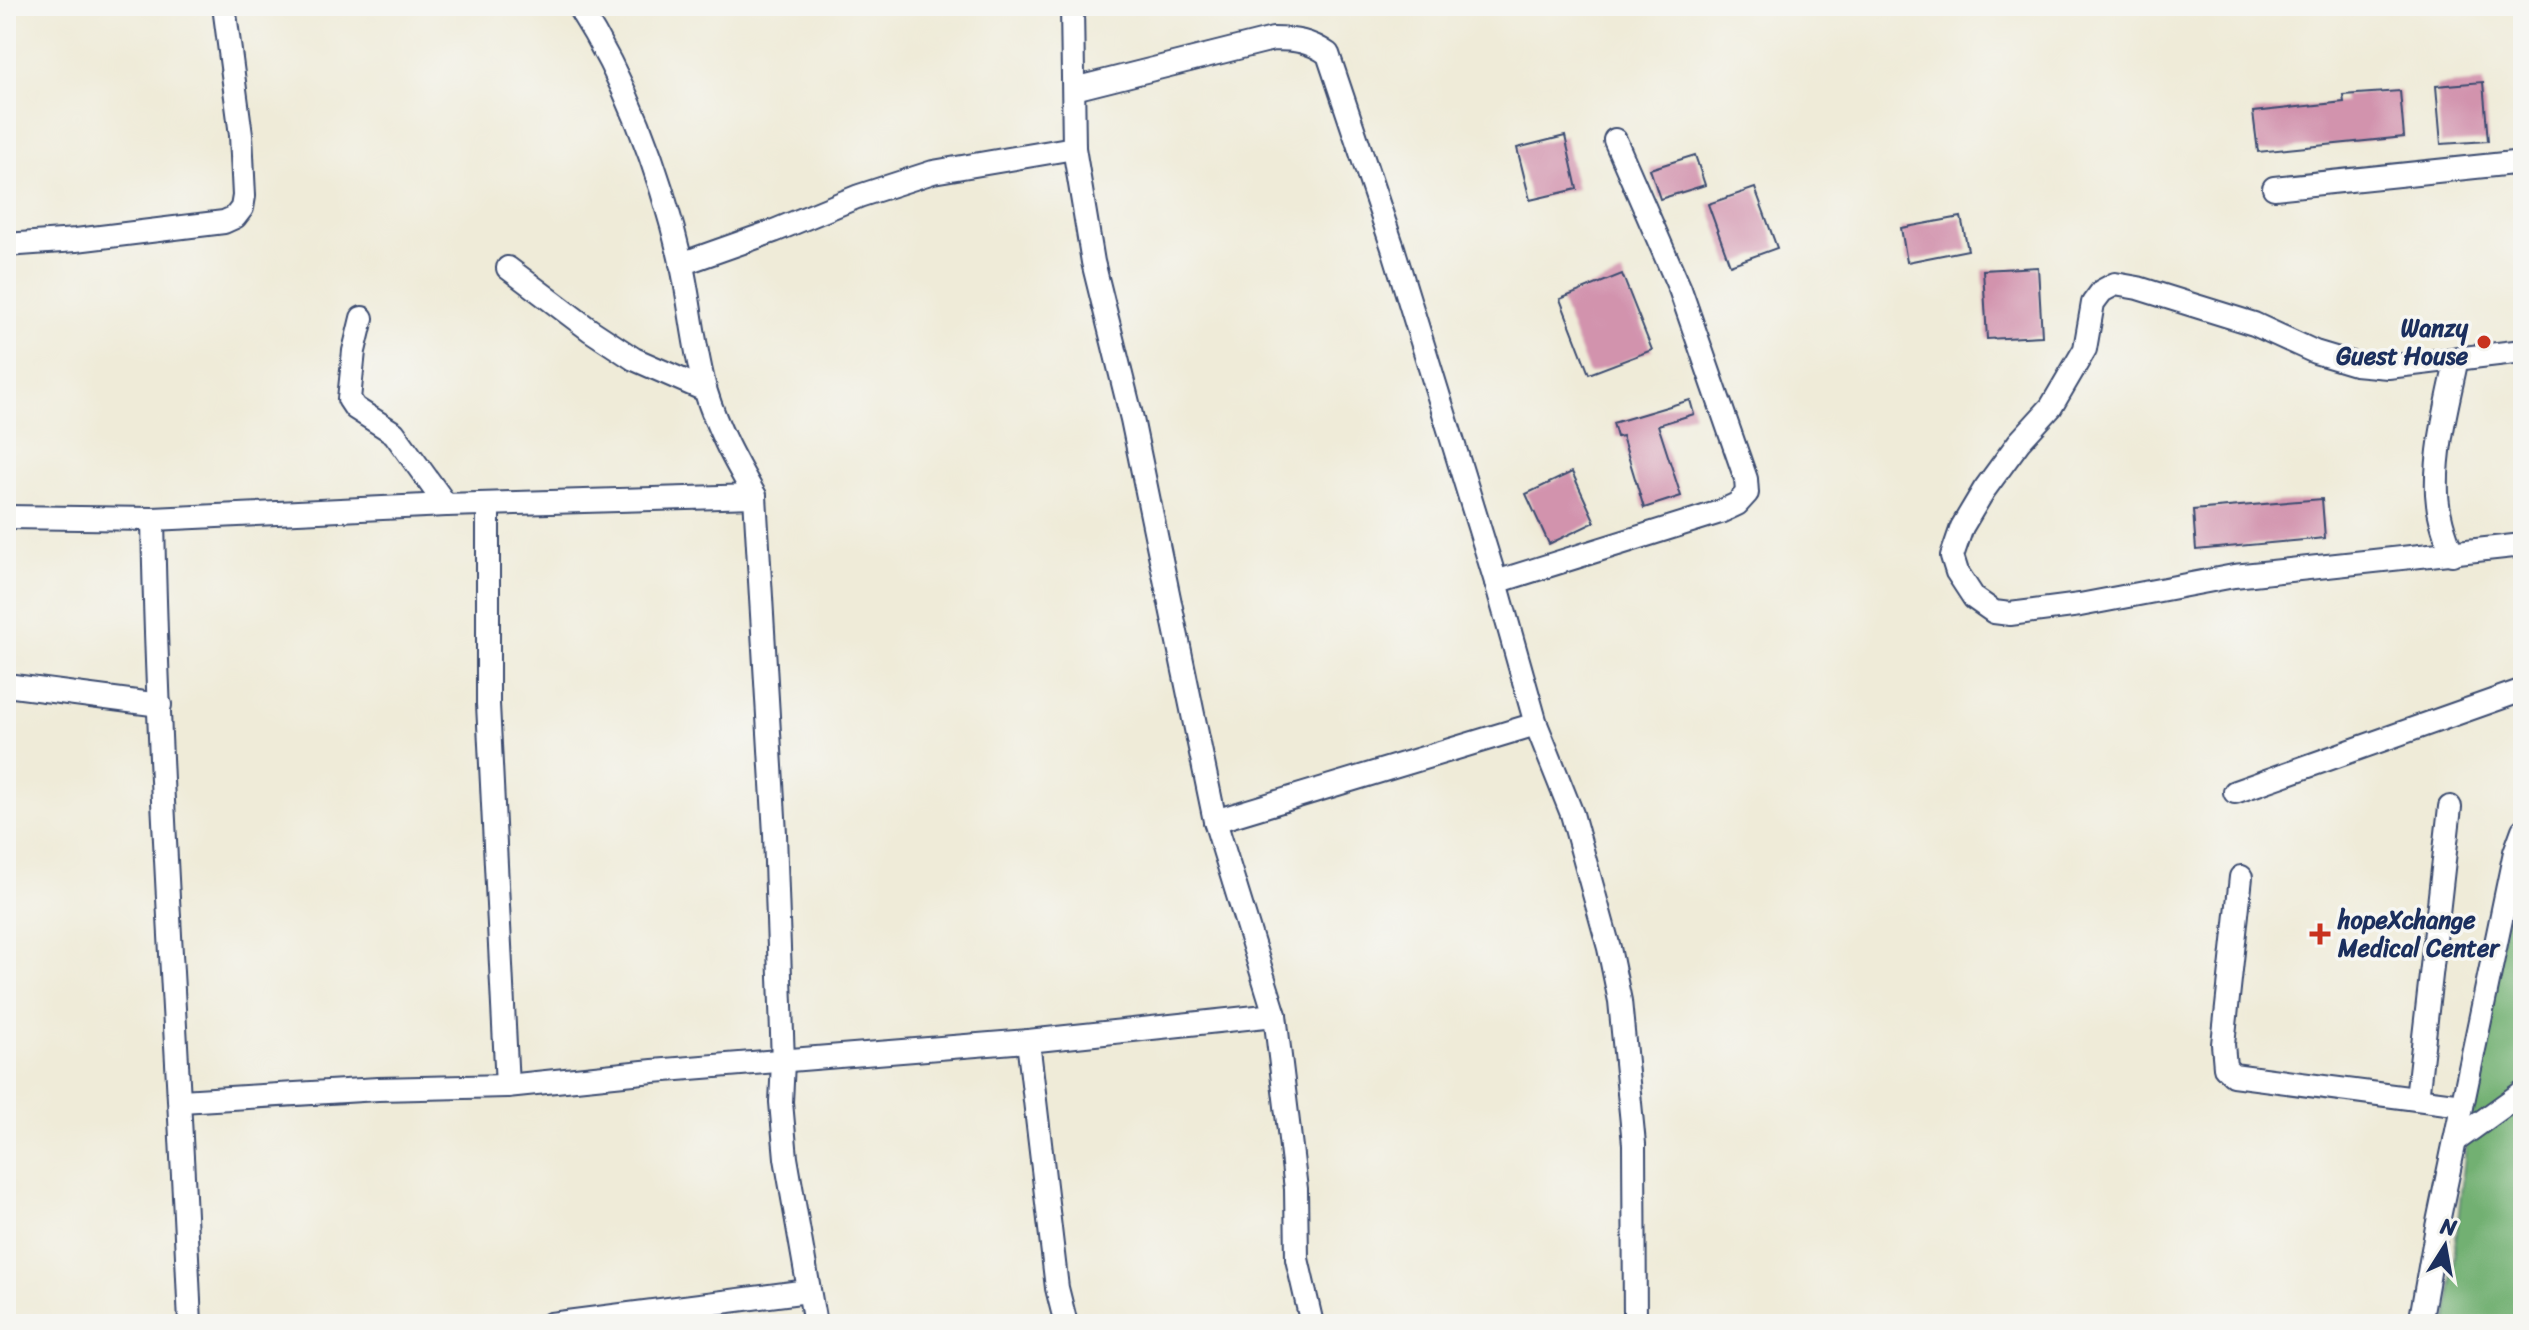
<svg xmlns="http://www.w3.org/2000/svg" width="2529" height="1330" font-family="Sriracha,sans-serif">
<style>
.forest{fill:#72b072;stroke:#467068;stroke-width:2}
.building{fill:#d293ad}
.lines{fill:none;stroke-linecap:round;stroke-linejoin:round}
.minor-casing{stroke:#3b4b70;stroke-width:26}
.minor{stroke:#fff;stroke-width:22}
.poi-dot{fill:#c8321e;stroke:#f6f6f2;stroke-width:3}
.labels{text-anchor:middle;stroke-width:7;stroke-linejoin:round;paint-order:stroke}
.poi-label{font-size:24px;font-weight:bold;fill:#1b2f5e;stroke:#f6f6f2;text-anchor:end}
</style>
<rect width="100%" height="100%" fill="#f6f6f2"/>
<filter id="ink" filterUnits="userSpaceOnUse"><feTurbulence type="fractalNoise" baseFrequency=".0125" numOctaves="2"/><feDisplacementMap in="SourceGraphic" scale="16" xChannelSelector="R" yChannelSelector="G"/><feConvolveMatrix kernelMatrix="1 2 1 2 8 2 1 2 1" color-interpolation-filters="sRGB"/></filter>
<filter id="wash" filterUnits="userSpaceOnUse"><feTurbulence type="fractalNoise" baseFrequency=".006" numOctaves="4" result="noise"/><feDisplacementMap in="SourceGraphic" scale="32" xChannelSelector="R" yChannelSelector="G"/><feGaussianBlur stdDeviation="1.8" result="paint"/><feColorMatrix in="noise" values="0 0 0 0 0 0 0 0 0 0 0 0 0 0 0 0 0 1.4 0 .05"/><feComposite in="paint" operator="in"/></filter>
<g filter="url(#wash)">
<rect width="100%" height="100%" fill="#efebd8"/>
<path class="forest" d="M2523 843V1324H2447L2476 1051Z"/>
<g id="blocks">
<g class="building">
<path d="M2483 82 2488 141 2441 144 2436 86Z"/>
<path d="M2400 91 2404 137 2258 152 2253 112 2344 102 2343 95Z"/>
<path d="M1565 136 1577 189 1530 200 1517 148Z"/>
<path d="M1695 155 1705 185 1660 199 1650 169Z"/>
<path d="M1755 188 1777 248 1730 265 1708 204Z"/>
<path d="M1961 217 1968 250 1907 262 1901 228Z"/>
<path d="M2038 267 2042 336 1987 339 1983 270Z"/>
<path d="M1622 274 1652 350 1589 374 1560 299Z"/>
<path d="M1690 400 1694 414 1658 425 1681 496 1644 508 1622 436 1617 437 1613 423Z"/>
<path d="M1572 472 1595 522 1549 544 1526 494Z"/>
<path d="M2322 499 2325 538 2196 550 2193 510Z"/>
</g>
</g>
</g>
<g filter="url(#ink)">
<use href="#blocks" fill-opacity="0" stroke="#3b4b70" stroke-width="2"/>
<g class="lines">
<g class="minor-casing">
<g id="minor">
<path d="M578 6C628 84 661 175 682 266 691 307 694 351 706 392 717 429 736 463 755 496L775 834 783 1062 781 1102 786 1158 815 1324"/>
<path d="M1072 6 1074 148 1093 262 1132 419 1215 821 1275 1015 1296 1189 1297 1259 1312 1324"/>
<path d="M1074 89 1273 39C1295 39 1310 41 1328 54L1394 251 1496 582 1536 724 1572 814 1609 948 1620 1001 1634 1144 1635 1324"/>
<path d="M2274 188 2523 162"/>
<path d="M6 245 76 240 224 222 235 217 242 208 244 196 241 135 224 6"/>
<path d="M681 264 774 231 859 196 933 172 1074 148"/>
<path d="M508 268 590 330 634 359 705 390"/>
<path d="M362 318 354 351 349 399 355 408 394 433 446 505"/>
<path d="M2523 351 2388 367 2355 364 2315 352 2254 324 2138 288 2115 284 2102 291 2093 303 2085 349 2051 407 2019 442 1984 490 1962 527 1952 556 1957 572 1974 598 1994 612 2010 614 2080 605 2234 576 2523 545"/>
<path d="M488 505V704L507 1086"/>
<path d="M6 517 153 519 446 505 755 496"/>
<path d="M153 519C158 788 179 1056 190 1324"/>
<path d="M2452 554C2445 534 2438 515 2437 494 2435 449 2448 402 2457 358"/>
<path d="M1496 582 1720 512 1737 504 1747 493 1746 479 1680 289 1615 140"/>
<path d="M6 685 160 705"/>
<path d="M2235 792 2523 690"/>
<path d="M1215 821 1536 724"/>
<path d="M2241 877 2223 1044 2225 1067 2233 1075 2462 1105"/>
<path d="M1028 1041 1057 1288 1066 1324"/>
<path d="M2417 1099 2450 807"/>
<path d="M181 1101 378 1089 507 1086 653 1071 1028 1041 1275 1015"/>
<path d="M2455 1141 2523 1092"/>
<path d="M551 1324 808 1291"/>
<path d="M2420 1324 2437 1227 2515 852 2523 830"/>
</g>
</g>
<use href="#minor" class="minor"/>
</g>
</g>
<g class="poi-dot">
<circle cx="2484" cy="342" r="8"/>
<path d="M2316 922h8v8h8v8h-8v8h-8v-8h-8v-8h8z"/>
</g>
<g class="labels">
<g class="poi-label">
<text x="2468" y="336">Wanzy<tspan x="2468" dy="28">Guest House</tspan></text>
<text x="2338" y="928" text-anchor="start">hopeXchange<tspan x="2338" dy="28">Medical Center</tspan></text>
</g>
</g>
<rect width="2529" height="1330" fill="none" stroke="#f6f6f2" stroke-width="32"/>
<g transform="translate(2445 1246) rotate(11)" stroke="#f6f6f2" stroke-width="6" paint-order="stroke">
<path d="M0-6L14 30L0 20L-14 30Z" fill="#1b2f5e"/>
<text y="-12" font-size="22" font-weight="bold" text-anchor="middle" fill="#1b2f5e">N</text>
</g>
</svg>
